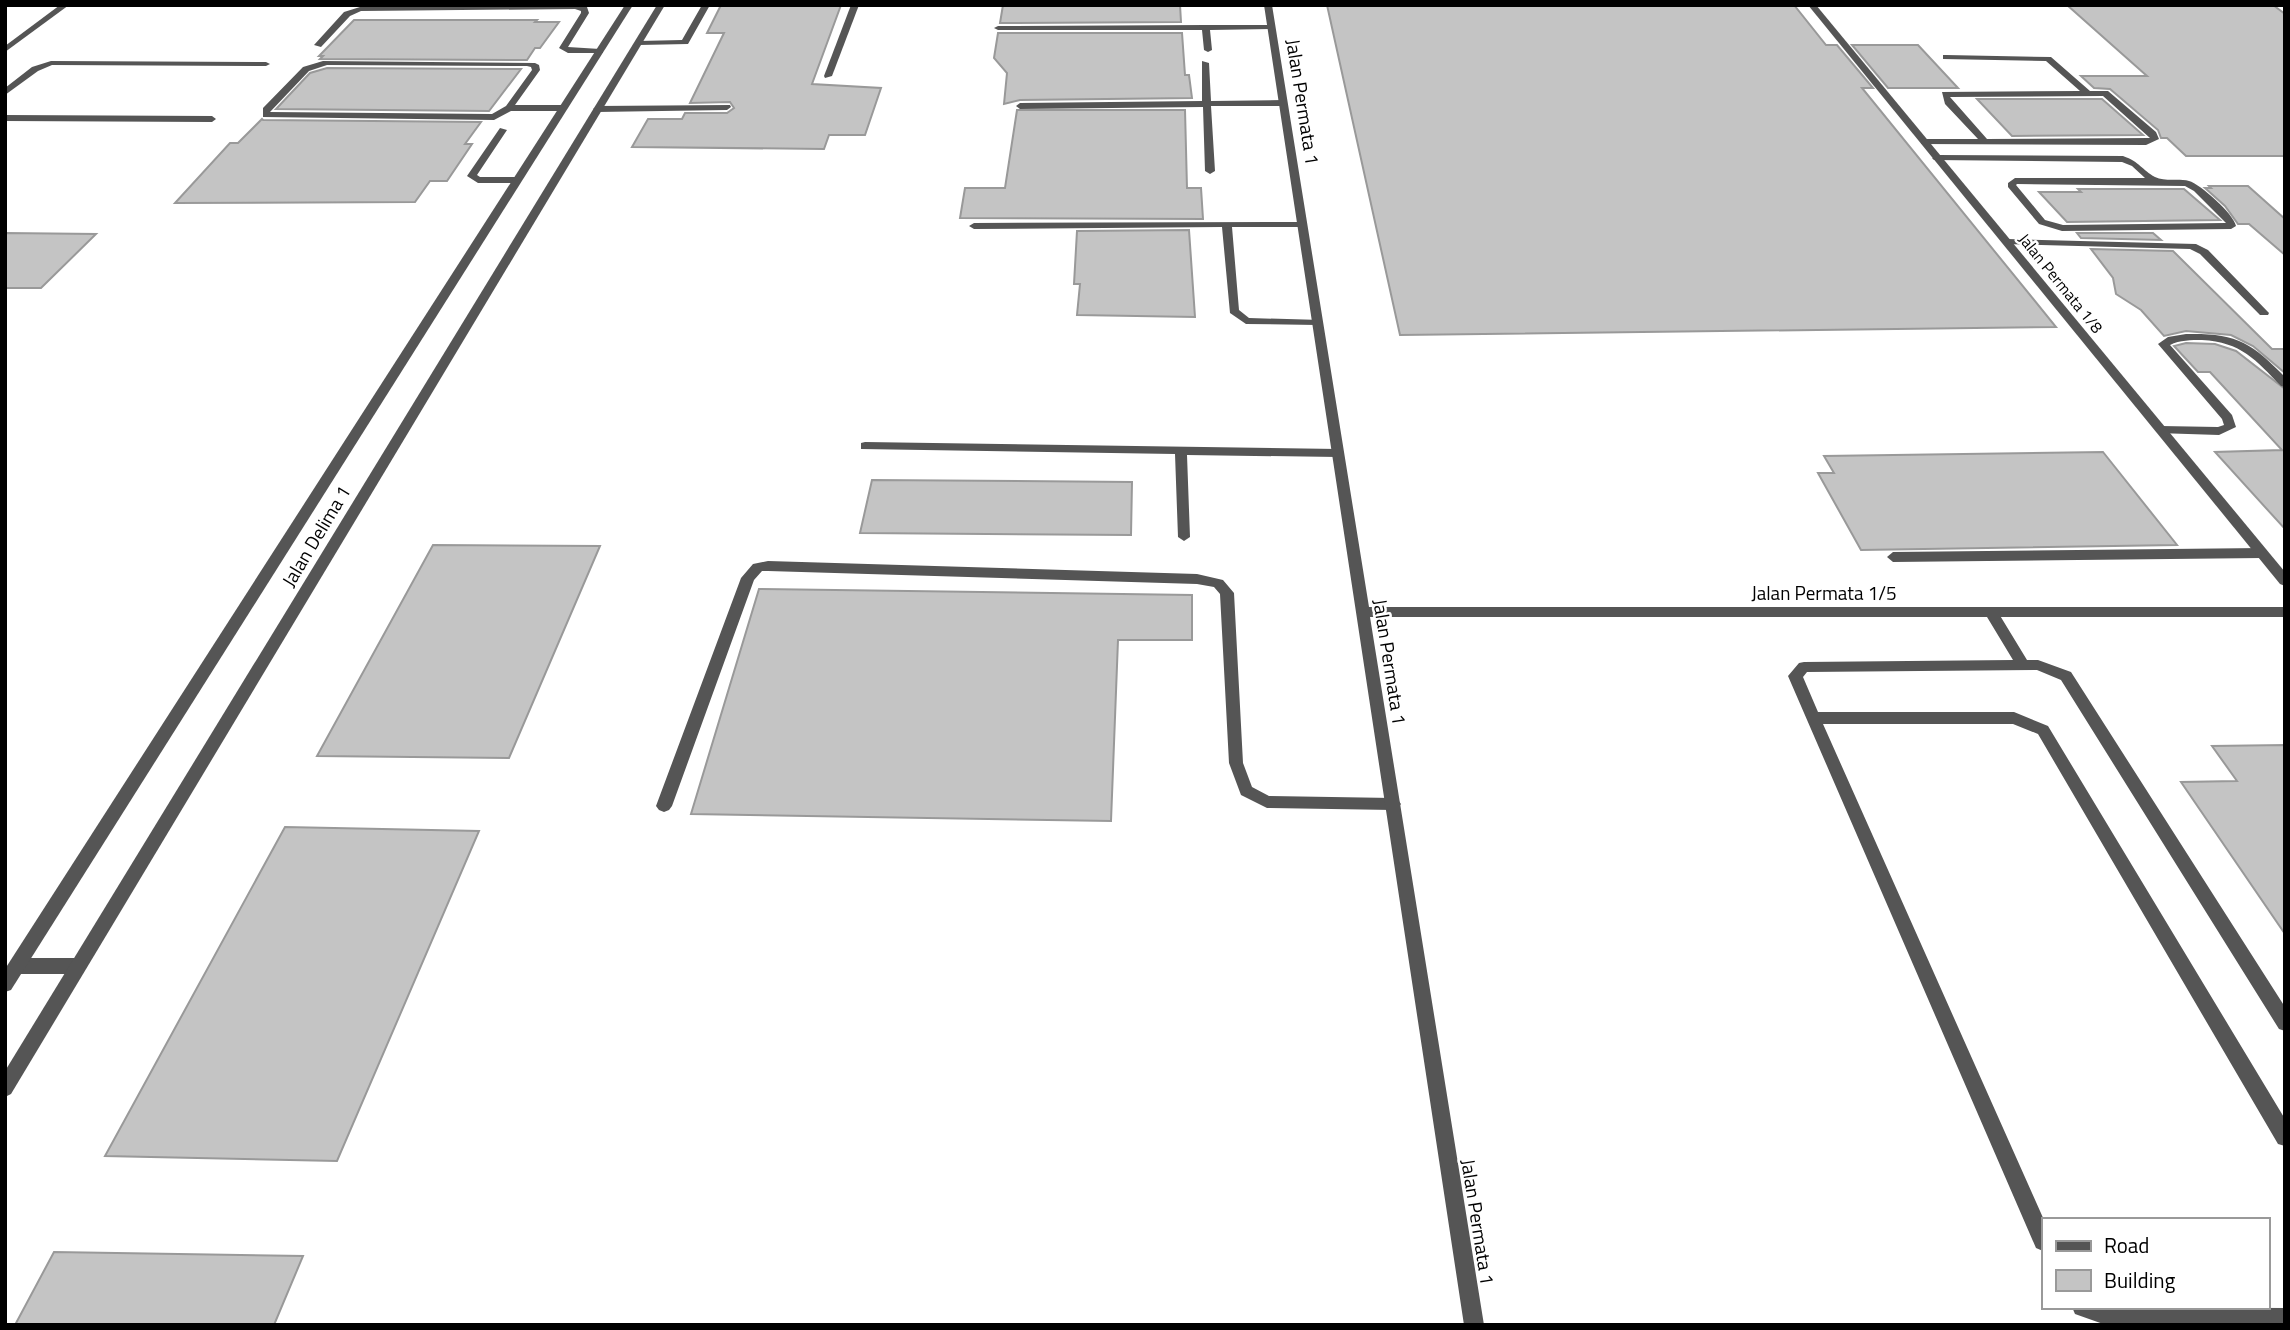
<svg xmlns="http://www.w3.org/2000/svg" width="2290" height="1330" font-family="'Titillium Web',sans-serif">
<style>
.building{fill:#c4c4c4;stroke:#999;stroke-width:2}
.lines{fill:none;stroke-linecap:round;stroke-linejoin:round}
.service{fill:#555;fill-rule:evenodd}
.minor{fill:#555;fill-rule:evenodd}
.tertiary{fill:#555;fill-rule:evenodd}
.labels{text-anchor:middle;stroke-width:5;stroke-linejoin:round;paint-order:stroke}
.far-street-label{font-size:16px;fill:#000;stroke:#fff}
.street-label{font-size:19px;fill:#000;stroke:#fff}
</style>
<rect width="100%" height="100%" fill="#fff"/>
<g class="building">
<path d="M721 5H841L812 84 881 88 865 135H829L824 149 632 147 648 119H682L685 113H727L734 108 730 102 690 103 724 33H707Z"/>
<path d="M1003 5H1180L1181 22 1000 23Z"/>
<path d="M1327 5H1794L1826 45H1837L1873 88H1862L2056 327 1400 335Z"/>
<path d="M2067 5H2273L2285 14V156H2186L2167 138H2161L2158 130 2110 89 2094 88 2081 76H2147Z"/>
<path d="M354 20H537L535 22H559L540 48H535L527 60 320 59 323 56H319Z"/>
<path d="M998 33H1182L1185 75H1189L1192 98 1020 100 1004 104 1007 73 994 58Z"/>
<path d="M1852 45H1918L1958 88H1888Z"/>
<path d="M327 68 521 69 489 111 276 109 310 73Z"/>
<path d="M1977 99H2102L2143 135 2012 136Z"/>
<path d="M1017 110H1185L1187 188H1201L1203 219 960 218 965 188H1005Z"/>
<path d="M262 119 263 120 481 122 465 144H472L447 181H430L415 202 175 203 230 143H238Z"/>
<path d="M2209 186H2248L2285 219V255L2249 224H2238L2225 206 2205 188H2211Z"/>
<path d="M2078 189H2184L2220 220 2067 222 2039 192H2081Z"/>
<path d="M1189 230 1195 317 1077 315 1080 284H1074L1077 231Z"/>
<path d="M5 233 96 234 41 288H5Z"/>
<path d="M2077 233H2153L2161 240 2081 238Z"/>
<path d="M2091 249 2173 251 2272 349H2285V373L2253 346 2231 335 2186 331 2164 336 2141 310 2116 294 2113 278Z"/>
<path d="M2186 343 2215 344 2236 351 2285 389V529L2215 452 2282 450 2210 372H2198L2174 346Z"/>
<path d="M2103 452 2177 545 1861 550 1818 473H1834L1824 456Z"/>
<path d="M872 480 1132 482 1131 535 860 533Z"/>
<path d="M433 545 600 546 509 758 317 756Z"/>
<path d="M759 589 1192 595V640H1118L1111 821 691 814Z"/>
<path d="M2285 745V934L2181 782 2237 781 2212 746Z"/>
<path d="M285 827 479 831 337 1161 105 1156Z"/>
<path d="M54 1252 303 1256 274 1325H15Z"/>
</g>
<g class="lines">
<g class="service">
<path d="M578 5 587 7 589 13 568 47 600 49H603V53H568L559 48 581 13V11L575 9 361 11 350 16 321 47 314 45 344 12 360 7Z"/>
<path d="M702 5H710L688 44 639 45 635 43 639 41 682 40Z"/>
<path d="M851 5H859L832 76 825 78 824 76Z"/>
<path d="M1206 25H1271L1275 27 1271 29 1210 30 1212 50 1208 52 1204 50 1202 30H998L994 28 998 26Z"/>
<path d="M1946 55 2051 57 2090 91H2108L2156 132 2159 139 2146 145 1921 144V140L1924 139H1978L1945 104 1942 92 2080 91 2046 61 1943 59V55ZM2103 96 2150 138 1987 139 1950 97Z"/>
<path d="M51 61 266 62 270 64 266 66 52 65 38 71 5 95V88L32 67Z"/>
<path d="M323 61 535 63 539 65 540 70 515 105H562L566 108 562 111H511L494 120 263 117V108L303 67ZM327 65 527 66 531 67 532 70 506 106 492 114 270 112 309 71Z"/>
<path d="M1202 61 1209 63 1211 101 1283 100 1287 103 1283 106H1211L1215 171 1210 174 1205 171 1203 107 1020 109 1016 106 1020 103 1202 101Z"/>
<path d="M730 105 731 107 727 110 597 112 593 109 597 106Z"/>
<path d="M5 115 212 116 216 119 212 122 5 121Z"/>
<path d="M500 128 507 130 477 175 480 177H517L522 180 517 183H478L467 176Z"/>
<path d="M1937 155 2123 156C2140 162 2142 170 2155 177 2165 182 2179 178 2189 181 2200 184 2234 214 2236 226L2231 229 2062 231 2039 224 2008 187V183L2015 178H2145L2132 166 2122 162 1934 160 1932 158ZM2017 184 2185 186 2194 191 2226 223 2063 225 2045 220 2016 185Z"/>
<path d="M1305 222V226L1302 227H1232L1239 310 1249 318 1321 320 1322 322 1317 325 1246 324 1230 313 1222 227 974 229 969 226 974 223Z"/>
<path d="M2007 239 2196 244 2208 250 2269 313 2268 315H2260L2200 254 2190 249 2003 244V240Z"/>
<path d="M2186 334C2236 333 2251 342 2285 377V387L2281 386C2256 360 2241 342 2202 340 2191 340 2180 340 2170 345L2232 415 2236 427 2219 435 2157 433V427L2161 426 2218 427 2224 425 2222 419 2158 344 2168 337Z"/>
<path d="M865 442 1338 449 1344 453 1338 457 1187 455 1190 537 1184 541 1178 537 1175 454 861 449V443Z"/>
<path d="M2262 548 2268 553 2262 558 1893 562 1887 557 1893 552Z"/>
<path d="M768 561 1197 574 1223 580 1234 593 1243 763 1252 787 1269 796 1393 798 1398 800 1401 804 1398 808 1393 810 1267 808 1241 795 1229 763 1220 594 1214 587 1197 584 768 571H762L754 580 672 806 669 810 664 812 659 810 656 806 741 578 753 564Z"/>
<path d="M1991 607 1996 609 2027 660H2038L2071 672 2285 1007V1031L2279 1029 2061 680 2037 670 1807 672 1803 677 1818 712H2014L2048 726 2285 1119V1146L2278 1144 2038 734 2013 724H1823L2044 1220 2043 1251 2036 1248 1788 676 1799 663 1804 662 2013 660 1984 612Z"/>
<path d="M17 958H78L84 961 86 966 84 971 78 974H17L11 971 9 966 11 961Z"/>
<path d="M2072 1307 2285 1308V1325H2106L2075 1314Z"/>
</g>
<g class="minor">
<path d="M60 5H69L5 52V46Z"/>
<path d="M1264 5H1272L1369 607H2285V617H1370L1484 1325H1464Z"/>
<path d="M1808 5H1816L2285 572V586L2280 584Z"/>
</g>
<g class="tertiary">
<path d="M625 5H633L11 990 5 992V969Z"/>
<path d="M657 5H665L11 1094 5 1097V1071Z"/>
</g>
</g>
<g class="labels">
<g class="far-street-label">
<text transform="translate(2061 283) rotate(51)" y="6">Jalan Permata 1/8</text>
</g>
<g class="street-label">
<text transform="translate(1303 102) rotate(81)" y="7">Jalan Permata 1</text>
<text transform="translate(316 536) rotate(-59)" y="7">Jalan Delima 1</text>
<text x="1824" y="600">Jalan Permata 1/5</text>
<text transform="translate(1390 662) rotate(81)" y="7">Jalan Permata 1</text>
<text transform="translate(1478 1222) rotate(81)" y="7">Jalan Permata 1</text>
</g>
</g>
<rect width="2290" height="1330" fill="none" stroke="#000000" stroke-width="14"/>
<rect x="2042" y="1218" width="228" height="91" fill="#ffffff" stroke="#999999" stroke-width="2"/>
<rect x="2056" y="1241" width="35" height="10" fill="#555555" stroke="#999999" stroke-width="2"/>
<text x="2104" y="1253" font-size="21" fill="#000000">Road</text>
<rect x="2056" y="1270" width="35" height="21" fill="#c4c4c4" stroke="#999999" stroke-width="2"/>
<text x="2104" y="1288" font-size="21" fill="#000000">Building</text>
</svg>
